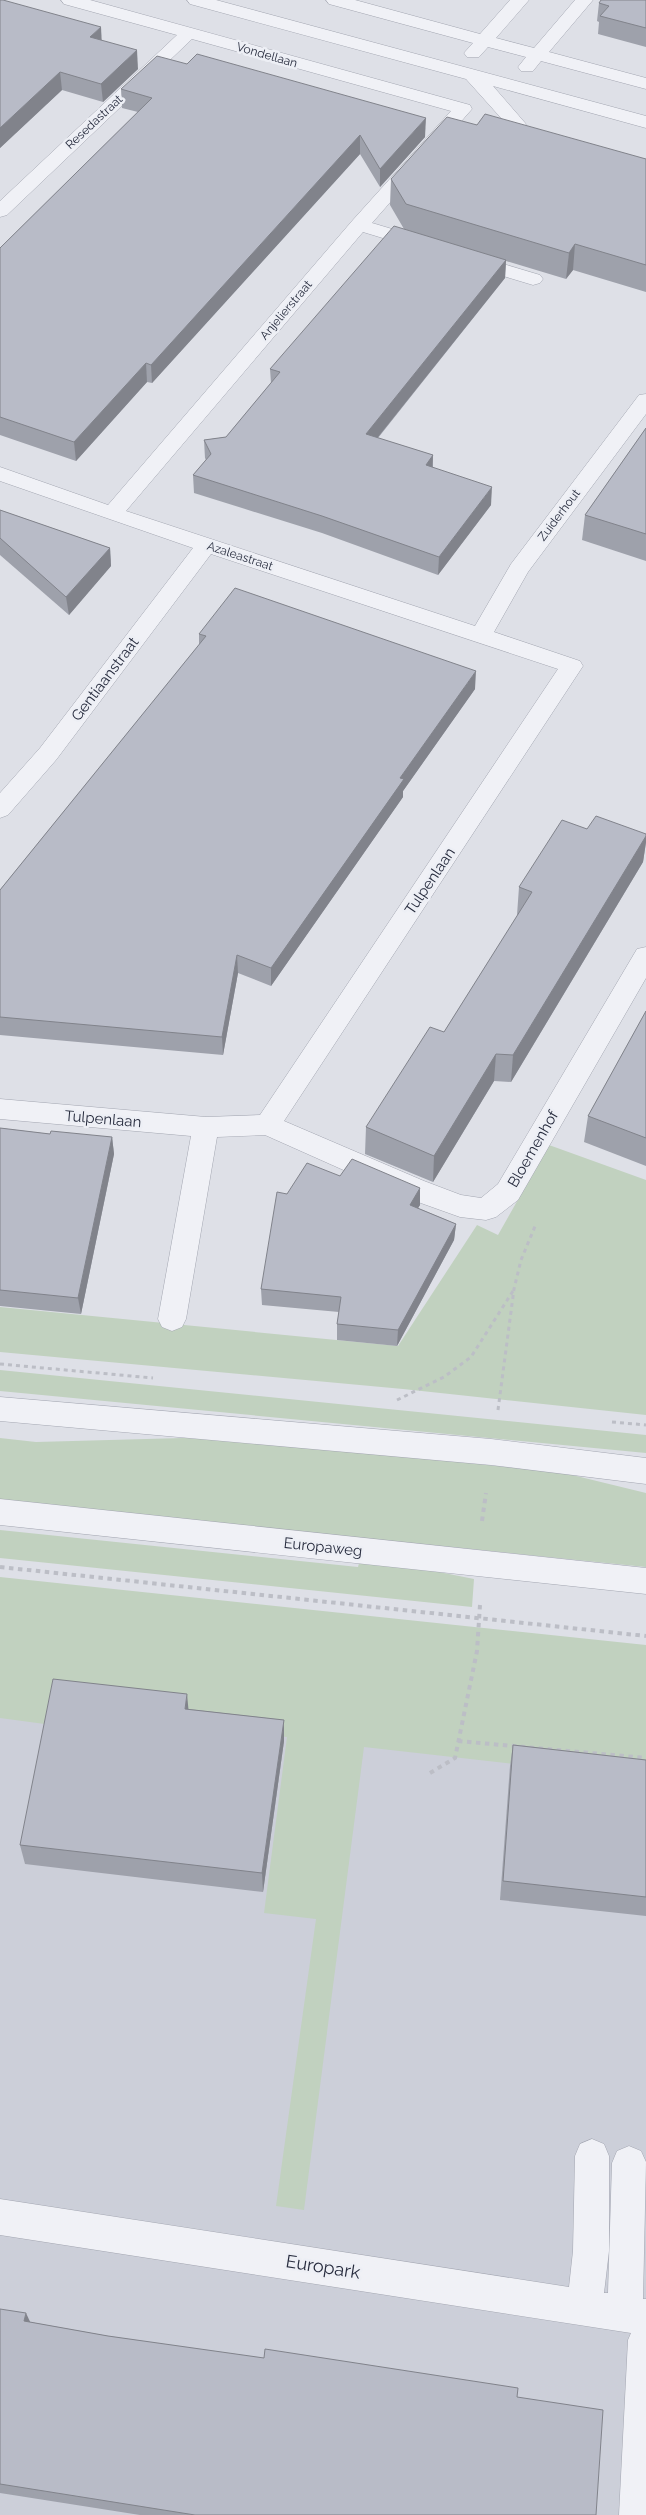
<svg xmlns="http://www.w3.org/2000/svg" width="646" height="2515" font-family="Raleway,sans-serif">
<style>
.built{fill:#cccfd9}
.green{fill:#c1d1bf}
.lines{fill:none;stroke-linecap:round;stroke-linejoin:round}
.minor-casing{stroke:#a3a6b1;stroke-width:1}
.path-far1{stroke:#bcbec6;stroke-width:3;stroke-dasharray:4 4;stroke-linecap:butt}
.path{stroke:#bcbec6;stroke-width:4;stroke-dasharray:4.5 4.5;stroke-linecap:butt}
.minor{fill:#f0f1f6;fill-rule:evenodd}
.wall{fill:#9ea1ab}
.shaded-wall{fill:#81838b}
.building{fill:#b8bbc7;stroke:#81838b}
.labels{text-anchor:middle;stroke-width:5;stroke-linejoin:round;paint-order:stroke}
.far-street-label{font-size:12px;fill:#272c3e;stroke:#edeff5}
.street-label{font-size:15px;fill:#272c3e;stroke:#edeff5}
.near-street-label{font-size:18px;fill:#272c3e;stroke:#edeff5}
</style>
<rect width="100%" height="100%" fill="#dee0e7"/>
<path class="built" d="M0 1629 646 1705V2515H0Z"/>
<g class="green">
<path d="M549 1145 646 1180V1415L403 1389 0 1352V1307L398 1346 477 1225 498 1235Z"/>
<path d="M0 1370 646 1435V1453L0 1391Z"/>
<path d="M0 1438 36 1442 183 1438 248 1440 564 1473 646 1493V1567L0 1501Z"/>
<path d="M0 1530 358 1567 359 1563 434 1571 474 1579 472 1607 0 1558Z"/>
<path d="M0 1577 646 1645V1779L364 1747 304 2210 276 2206 316 1919 264 1913 287 1737 190 1726 52 1725 0 1718Z"/>
</g>
<g class="lines">
<g class="minor-casing">
<g id="minor">
<path d="M61 0H90L470 105 472 109 372 223 429 240 432 244 429 248 422 250 363 232 126 511 475 626 511 564 639 395 646 394V414L528 572 494 632 580 661 583 666 284 1121 424 1181 461 1195 481 1198 498 1184 637 949 646 947V978L518 1200 496 1217 486 1220 460 1217 404 1197 265 1135 217 1137 186 1319 182 1327 172 1331 162 1327 158 1319 191 1136 0 1119V1099L206 1117 260 1115 558 669 211 554 56 760 8 815 0 818V793L40 748 193 548 0 481V467L108 505 352 221 451 111 192 39 7 215 0 217V201L177 35 64 4Z"/>
<path d="M187 0H216L646 116V128L493 86 526 124 524 128H510L466 79 190 4Z"/>
<path d="M326 0H355L480 34 510 0H529L496 38 534 48 575 0H593L549 52 646 78V89L541 61 533 71H521L518 67 526 57 488 47 479 57H467L464 53 473 43 329 4Z"/>
<path d="M470 254 540 275 543 279 540 283 533 285 463 264 460 260 463 256Z"/>
<path d="M0 1397 491 1439 646 1458V1484L491 1465 0 1421Z"/>
<path d="M0 1499 646 1568V1594L0 1525Z"/>
<path d="M592 2139 604 2144 609 2156V2251L604 2293H608L612 2163 617 2151 629 2146 641 2151 646 2162 643 2299H646V2515H619L628 2340 631 2333 0 2235V2199L569 2287 573 2251 575 2156 580 2144Z"/>
</g>
</g>
<g class="path-far1">
<path d="M0 1364 153 1378"/>
<path d="M397 1400 444 1377 471 1357 513 1291"/>
<path d="M498 1410 514 1289 521 1260 536 1224"/>
<path d="M612 1422 646 1425"/>
</g>
<g class="path">
<path d="M482 1521 486 1493"/>
<path d="M0 1567 646 1636"/>
<path d="M458 1741 646 1758"/>
<path d="M430 1773 455 1758 477 1651 480 1605"/>
</g>
<use href="#minor" class="minor"/>
</g>
<g class="wall">
<path d="M0 0 102 41 138 69 103 102 62 90 0 148Z"/>
<path d="M646 0V47L598 34 599 22 597 21 599 3Z"/>
<path d="M121 89 425 137 380 187 360 154 152 383 147 382 76 461 0 435V248L138 112 122 108Z"/>
<path d="M477 125 646 159V292L573 270 566 279 506 261 505 278 378 438 433 455V467L491 505 438 575 322 533 194 493 193 475 206 460 205 458 204 440 226 437 271 383 270 369 404 229 390 205 391 179Z"/>
<path d="M646 428V561L582 540 585 515Z"/>
<path d="M0 510 110 548 111 566 69 615 0 555Z"/>
<path d="M199 634 475 689 403 791V797L271 986 238 973 223 1055 0 1035V890L199 645Z"/>
<path d="M587 829 646 834V842L643 862 511 1082 494 1081 433 1182 365 1154 366 1127 444 1032 518 915H517L519 887Z"/>
<path d="M646 1011V1166L584 1142 588 1116Z"/>
<path d="M0 1128 50 1134 112 1137 114 1154 81 1314 0 1306Z"/>
<path d="M340 1176 420 1188V1205L418 1208 456 1224 454 1240 397 1346 337 1340V1324L339 1312 262 1305 261 1289 287 1194Z"/>
<path d="M188 1709 284 1720V1741L263 1892 25 1864 20 1845Z"/>
<path d="M513 1745 646 1760V1916L500 1900 510 1766Z"/>
<path d="M0 2309 30 2322 108 2336 517 2397 596 2515H140L0 2493Z"/>
</g>
<g class="shaded-wall">
<path d="M101 27 102 46 90 37Z"/>
<path d="M137 50 138 69 103 102 101 84Z"/>
<path d="M60 72 62 90 0 148V128Z"/>
<path d="M426 118 425 137 380 187V169Z"/>
<path d="M360 135V154L152 383 151 365Z"/>
<path d="M575 244 573 270 566 279 569 253Z"/>
<path d="M506 260 505 278 366 452V434Z"/>
<path d="M146 363 147 382 76 461 74 442Z"/>
<path d="M433 455 432 473 426 465Z"/>
<path d="M492 487 491 505 438 575 439 557Z"/>
<path d="M110 548 111 566 69 615 66 597Z"/>
<path d="M476 671 475 689 403 791V797L271 986V968L400 778Z"/>
<path d="M646 836V842L643 862 511 1082 513 1055Z"/>
<path d="M237 955 238 973 223 1055 222 1037Z"/>
<path d="M496 1054 494 1081 433 1182 434 1156Z"/>
<path d="M112 1137 114 1154 81 1314 78 1298Z"/>
<path d="M420 1188V1205L410 1221V1205Z"/>
<path d="M456 1224 454 1240 397 1346 398 1330Z"/>
<path d="M187 1694 189 1715 185 1709Z"/>
<path d="M284 1720V1741L263 1892 262 1873Z"/>
<path d="M26 2313 32 2326 24 2321Z"/>
</g>
<g class="building">
<path d="M0 0H3L101 27 90 37 137 50 101 84 60 72 0 128Z"/>
<path d="M601 0H646V28L600 16 609 6 599 3Z"/>
<path d="M197 54 426 118 380 169 360 135 151 365 146 363 74 442 0 417V248L152 98 121 89 157 56 187 64Z"/>
<path d="M485 114 646 159V265L575 244 569 253 406 204 391 179 447 117 477 125Z"/>
<path d="M394 226 506 260 366 434 433 455 426 465 492 487 439 557 322 516 193 475 211 454 204 440 226 437 280 372 270 369Z"/>
<path d="M646 428V534L585 515Z"/>
<path d="M0 510 110 548 66 597 0 538Z"/>
<path d="M235 588 476 671 400 778 404 779 271 968 237 955 222 1037 0 1017V890L206 636 199 634Z"/>
<path d="M596 816 646 834V836L513 1055 496 1054 434 1156 366 1127 430 1027 444 1032 532 892 519 887 562 820 587 829Z"/>
<path d="M646 1011V1138L588 1116Z"/>
<path d="M0 1128 50 1134 51 1131 112 1137 78 1298 0 1290Z"/>
<path d="M352 1159 420 1188 410 1205 456 1224 398 1330 337 1324 341 1297 261 1289 277 1192 287 1194 307 1163 340 1176Z"/>
<path d="M53 1679 187 1694 185 1709 284 1720 262 1873 20 1845Z"/>
<path d="M513 1745 646 1760V1897L503 1881Z"/>
<path d="M0 2309 26 2313 24 2321 108 2336 264 2358 265 2349 518 2388 517 2397 603 2410 596 2515H195L0 2484Z"/>
</g>
<g class="labels">
<g class="far-street-label">
<text transform="translate(267 55) rotate(16)" y="4">Vondellaan</text>
<text transform="translate(94 122) rotate(-43)" y="4">Resedastraat</text>
<text transform="translate(286 310) rotate(-50)" y="4">Anjelierstraat</text>
<text transform="translate(559 515) rotate(-53)" y="4">Zuiderhout</text>
<text transform="translate(240 556) rotate(18)" y="4">Azaleastraat</text>
</g>
<g class="street-label">
<text transform="translate(105 679) rotate(-53)" y="5">Gentiaanstraat</text>
<text transform="translate(430 881) rotate(-56)" y="5">Tulpenlaan</text>
<text transform="translate(103 1119) rotate(5)" y="5">Tulpenlaan</text>
<text transform="translate(533 1149) rotate(-60)" y="5">Bloemenhof</text>
<text transform="translate(323 1547) rotate(6)" y="5">Europaweg</text>
</g>
<g class="near-street-label">
<text transform="translate(323 2267) rotate(9)" y="6">Europark</text>
</g>
</g>
</svg>
